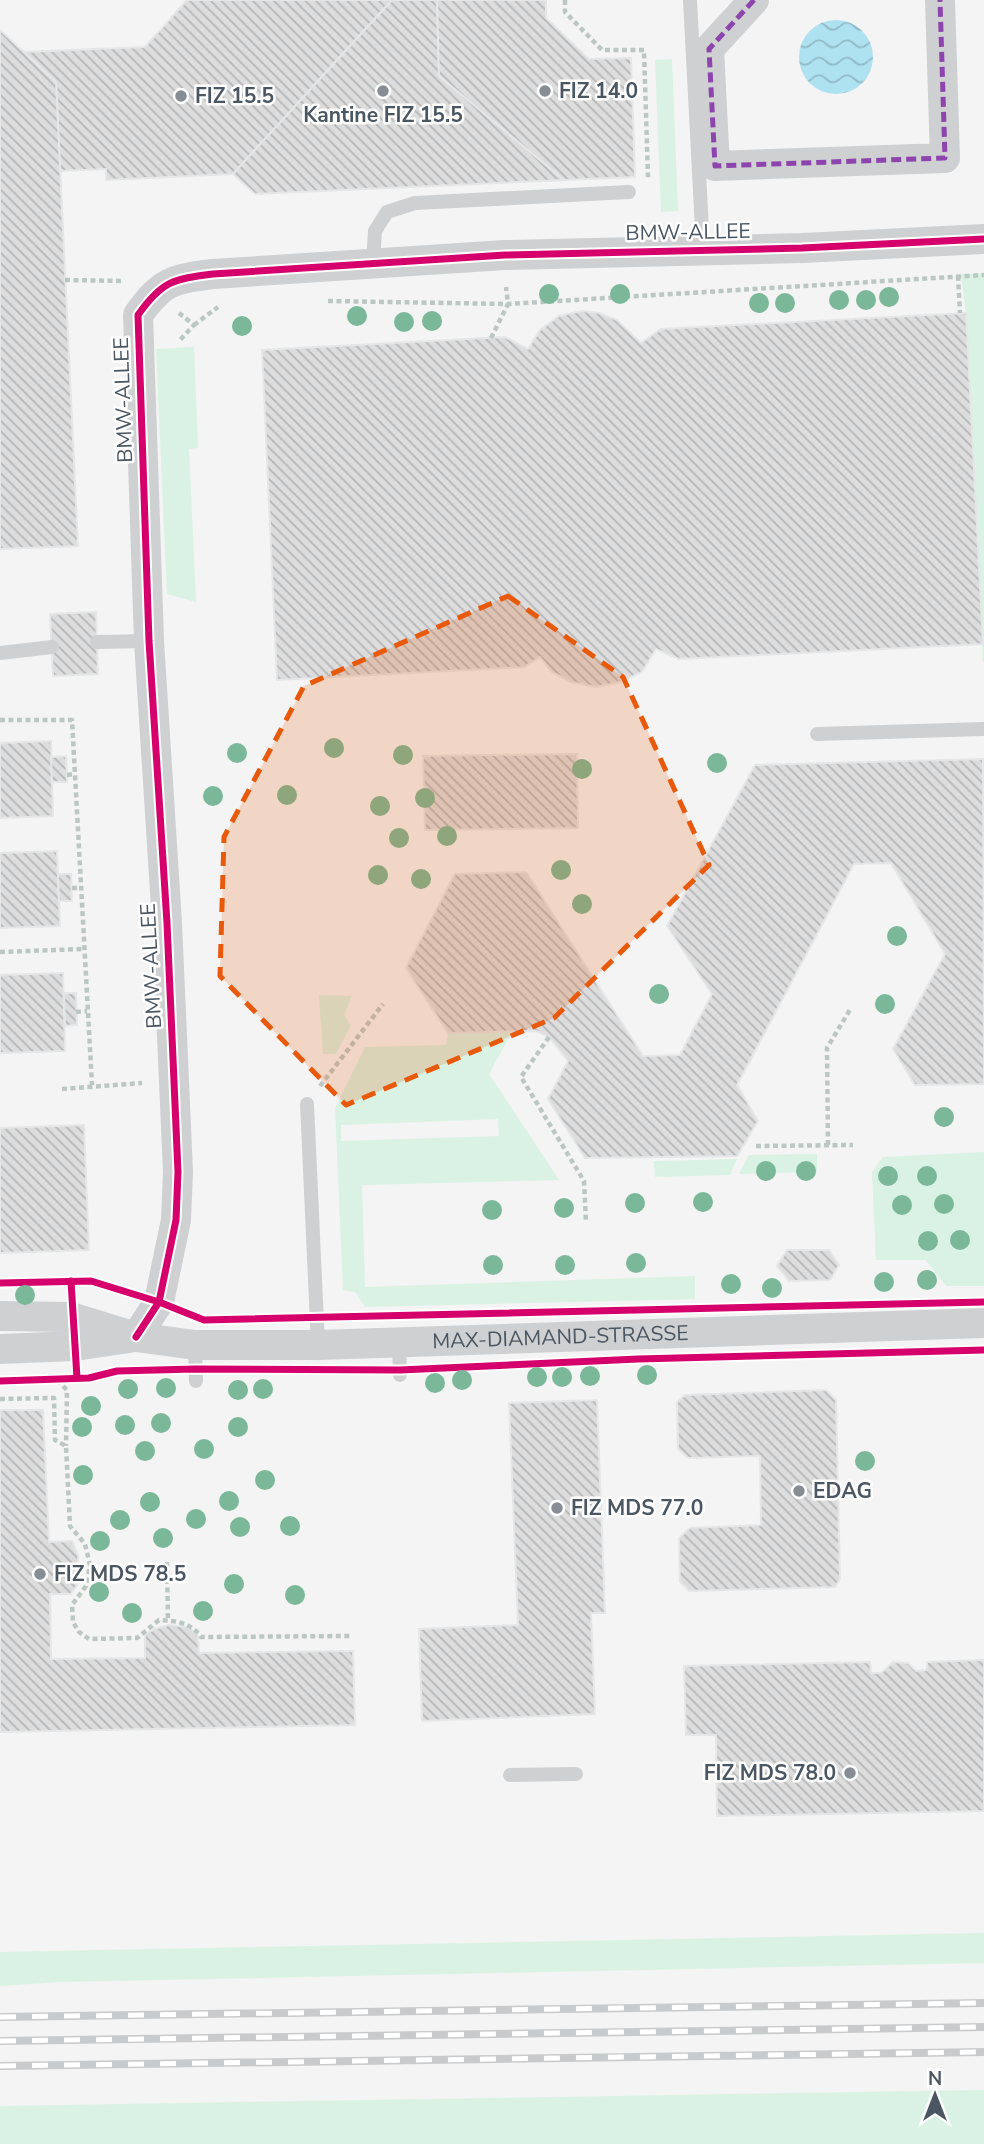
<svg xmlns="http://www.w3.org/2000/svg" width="984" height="2144" font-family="'Nunito Sans',sans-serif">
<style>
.green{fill:#d9f2e3;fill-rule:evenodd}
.water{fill:url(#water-waves)}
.building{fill:url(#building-back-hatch);stroke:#e5e6e7;stroke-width:2}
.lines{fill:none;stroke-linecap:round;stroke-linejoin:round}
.path{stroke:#bcc7c4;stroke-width:4.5;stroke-dasharray:5 3.5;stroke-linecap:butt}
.lane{stroke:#ced0d2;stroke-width:14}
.street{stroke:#ced0d2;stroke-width:30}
.rail-casing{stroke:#c9cacc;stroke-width:8}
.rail{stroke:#fff;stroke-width:5;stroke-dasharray:16;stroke-linecap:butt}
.quiet{stroke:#8e44ad;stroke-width:5;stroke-dasharray:10 5;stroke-linecap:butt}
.cycleway-casing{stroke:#fff;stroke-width:11}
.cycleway{stroke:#d6006c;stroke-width:7}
.tree{fill:#7ab899}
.marked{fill:#e8590c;fill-opacity:0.2;stroke:#e8590c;stroke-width:5;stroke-dasharray:14 9;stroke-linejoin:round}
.poi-dot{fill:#868d94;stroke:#fff;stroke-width:2.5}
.labels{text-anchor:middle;stroke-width:5;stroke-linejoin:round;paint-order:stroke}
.poi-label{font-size:21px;font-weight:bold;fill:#4a5661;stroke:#fff;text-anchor:start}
.street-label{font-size:21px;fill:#4a5661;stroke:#fff}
</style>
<defs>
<pattern id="water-waves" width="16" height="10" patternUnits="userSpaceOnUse" patternTransform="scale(1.75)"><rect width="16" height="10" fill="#aee2f0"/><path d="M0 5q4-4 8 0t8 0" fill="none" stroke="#90bac6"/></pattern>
<pattern id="building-back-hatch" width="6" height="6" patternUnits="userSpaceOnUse" patternTransform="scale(1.75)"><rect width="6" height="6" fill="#ddddde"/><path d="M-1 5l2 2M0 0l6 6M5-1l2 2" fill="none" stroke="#b5b6b7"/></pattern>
</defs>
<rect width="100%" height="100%" fill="#f4f4f4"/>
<g class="green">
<path d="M672 59 678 211 661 212 655 60Z"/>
<path d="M984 273V662L983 663 966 313 961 274Z"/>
<path d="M194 347 198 448 189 449 196 602 167 594 156 349Z"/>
<path d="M319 995 352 996 344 1015 351 1025 336 1054H323Z"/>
<path d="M512 1032 489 1074 559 1180 362 1185 365 1287 695 1276V1299L365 1307 355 1292 343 1290 335 1108 365 1047 446 1045 448 1033ZM498 1119 499 1136 341 1141V1125Z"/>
<path d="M984 1152V1286H946L926 1260H876L872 1172 883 1157Z"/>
<path d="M817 1154V1172L739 1174 749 1155Z"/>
<path d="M737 1159 730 1175 655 1177 654 1161Z"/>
<path d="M984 1933V1963L62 1982 0 1986V1952Z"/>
<path d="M984 2090V2144H0V2106Z"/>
</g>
<circle class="water" cx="836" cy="57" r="37"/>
<g class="building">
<path d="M187 0H392L233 174 106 180V169L60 171 56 82 24 52 145 47Z"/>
<path d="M392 0H437L439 76 564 180 255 194 233 174Z"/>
<path d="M437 0H546V18L589 59 631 58 635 177 564 180 439 76Z"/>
<path d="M0 30 56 82 78 546 0 549Z"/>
<path d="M582 311 599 313 617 320 641 343 661 329 966 313 983 644 679 659 656 649 642 672 621 682 596 687 571 682 552 672 540 657 524 667 277 680 262 350 505 337 528 349 540 330 559 316Z"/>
<path d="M96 612 98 674 53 676 50 614Z"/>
<path d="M51 741 53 816 0 818V743Z"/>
<path d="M577 754 578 828 425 830 423 756Z"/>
<path d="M66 756 67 782H52L51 757Z"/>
<path d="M983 759 984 1084 915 1085 893 1049 945 954 891 863 854 864 737 1085 758 1121 737 1156 585 1158 548 1099 568 1061 549 1037 536 1031 448 1033 406 968 455 874 526 872 643 1056 680 1055 712 994 667 926 755 765Z"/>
<path d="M57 851 60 926 0 928V853Z"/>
<path d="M58 874H71L72 901H59Z"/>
<path d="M63 973 65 1051 0 1053V975Z"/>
<path d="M64 993H76L77 1025 65 1026Z"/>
<path d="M84 1125 89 1250 0 1253V1128Z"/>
<path d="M787 1250H829L839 1265 830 1280 789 1281 777 1266Z"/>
<path d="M826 1390 836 1400 840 1579 835 1587 689 1591 680 1582 679 1538 690 1528 761 1525 760 1456 688 1458 678 1449 677 1402 685 1395Z"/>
<path d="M597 1400 605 1613H591L595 1714 422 1721 419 1629 518 1625 509 1403Z"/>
<path d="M0 1410H43L49 1542 72 1541 78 1555 79 1582 71 1594H50L51 1659 145 1658V1635L154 1629 169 1625 188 1627 198 1636 199 1653 353 1651 355 1725 0 1732Z"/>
<path d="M984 1660V1811L717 1816 716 1735H686L684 1666 870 1662 871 1673H881L893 1662 908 1663 916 1671 927 1670V1662Z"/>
</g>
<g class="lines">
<g class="path">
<path d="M565 0V12L602 50H644L648 177"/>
<path d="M958 276 960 313"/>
<path d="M65 280 124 281"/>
<path d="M328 301 508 304 984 275"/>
<path d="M179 313 194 325 180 340"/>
<path d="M194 325 218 307"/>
<path d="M491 338 508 304 506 287"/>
<path d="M0 720H72L92 1085"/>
<path d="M67 775 74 774"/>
<path d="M72 888H80"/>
<path d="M0 952 83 949"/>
<path d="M76 1012 87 1011"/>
<path d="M549 1037 521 1077 584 1181 586 1222"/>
<path d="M320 1086 383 1004"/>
<path d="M62 1089 142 1083"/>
<path d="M828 1145 827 1048 851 1008"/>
<path d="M756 1146 853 1145"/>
<path d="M57 1380 67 1390 66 1446"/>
<path d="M0 1399 54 1398 55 1440 66 1446 70 1526 85 1544 90 1565 86 1586 72 1605 73 1622 79 1632 89 1639 137 1638 159 1620C177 1621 190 1622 201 1637L351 1636"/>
<path d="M167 1562 168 1620"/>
</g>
<g class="lane">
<path d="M690 0 703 249"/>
<path d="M373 264 375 231 387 212 415 203 629 192"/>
<path d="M97 642 149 641"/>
<path d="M0 653 52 647"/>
<path d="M817 734 984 729"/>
<path d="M307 1104 318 1345"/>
<path d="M399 1341 400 1375"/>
<path d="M195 1345 196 1381"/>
<path d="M510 1775 576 1774"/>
</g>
<g class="street">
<path d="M754 0 709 49 715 166 945 158 940 0"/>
<path id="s1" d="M0 1316 71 1317 136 1337 195 1345H318L984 1323"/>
<path d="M136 1337 159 1302 176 1220 178 1172 167 923 149 641 138 315C162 281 173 279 213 274L505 255 802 248 984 239"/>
<path d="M0 1349 75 1346 129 1338"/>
</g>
<g class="rail-casing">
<g id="rail">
<path d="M0 2017 984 2003"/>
<path d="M0 2041 984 2027"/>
<path d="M0 2066 984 2052"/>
</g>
</g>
<use href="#rail" class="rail"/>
<path class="quiet" d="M754 0 709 49 715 166 945 158 940 0"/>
<g class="cycleway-casing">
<g id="cycleway">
<path d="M71 1281 77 1378"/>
<path d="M0 1283 91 1281 159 1302 204 1320 984 1302"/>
<path d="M136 1337 159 1302 176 1220 178 1172 167 923 149 641 138 315C162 281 173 279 213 274L505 255 802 248 984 239"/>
<path d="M0 1381 89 1378 117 1371 195 1369 400 1370 638 1359 984 1350"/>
</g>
</g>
<use href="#cycleway" class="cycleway"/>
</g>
<g class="tree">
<circle cx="549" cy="294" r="10"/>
<circle cx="620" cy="294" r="10"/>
<circle cx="889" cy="297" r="10"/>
<circle cx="839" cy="300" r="10"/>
<circle cx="866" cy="300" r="10"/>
<circle cx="759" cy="303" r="10"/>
<circle cx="785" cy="303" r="10"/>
<circle cx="357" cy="316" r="10"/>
<circle cx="432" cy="321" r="10"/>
<circle cx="404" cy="322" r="10"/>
<circle cx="242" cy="326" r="10"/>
<circle cx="334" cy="748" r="10"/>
<circle cx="237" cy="753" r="10"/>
<circle cx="403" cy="755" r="10"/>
<circle cx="717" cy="763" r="10"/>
<circle cx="582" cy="769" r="10"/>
<circle cx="287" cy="795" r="10"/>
<circle cx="213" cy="796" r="10"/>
<circle cx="425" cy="798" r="10"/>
<circle cx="380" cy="806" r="10"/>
<circle cx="447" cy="836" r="10"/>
<circle cx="399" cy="838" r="10"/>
<circle cx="561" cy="870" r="10"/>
<circle cx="378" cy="875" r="10"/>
<circle cx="421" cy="879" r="10"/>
<circle cx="582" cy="904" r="10"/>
<circle cx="897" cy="936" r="10"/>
<circle cx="659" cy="994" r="10"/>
<circle cx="885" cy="1004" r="10"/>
<circle cx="944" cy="1117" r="10"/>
<circle cx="766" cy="1171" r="10"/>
<circle cx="806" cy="1171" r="10"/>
<circle cx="888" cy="1176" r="10"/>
<circle cx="927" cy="1176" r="10"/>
<circle cx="703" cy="1202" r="10"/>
<circle cx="635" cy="1203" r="10"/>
<circle cx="944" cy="1204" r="10"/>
<circle cx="902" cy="1205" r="10"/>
<circle cx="564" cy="1208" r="10"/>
<circle cx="492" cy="1210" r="10"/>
<circle cx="960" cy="1240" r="10"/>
<circle cx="928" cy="1241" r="10"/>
<circle cx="636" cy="1263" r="10"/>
<circle cx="493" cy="1265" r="10"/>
<circle cx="565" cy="1265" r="10"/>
<circle cx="927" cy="1280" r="10"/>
<circle cx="884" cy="1282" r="10"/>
<circle cx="731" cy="1284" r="10"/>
<circle cx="772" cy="1288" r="10"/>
<circle cx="25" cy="1295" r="10"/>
<circle cx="647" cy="1375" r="10"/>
<circle cx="590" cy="1376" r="10"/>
<circle cx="537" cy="1377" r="10"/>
<circle cx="562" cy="1377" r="10"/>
<circle cx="462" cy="1380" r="10"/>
<circle cx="435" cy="1383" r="10"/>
<circle cx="166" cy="1388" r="10"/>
<circle cx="128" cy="1389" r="10"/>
<circle cx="263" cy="1389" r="10"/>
<circle cx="238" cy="1390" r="10"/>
<circle cx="91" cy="1406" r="10"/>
<circle cx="161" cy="1423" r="10"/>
<circle cx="125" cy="1425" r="10"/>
<circle cx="82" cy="1427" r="10"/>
<circle cx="238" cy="1427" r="10"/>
<circle cx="204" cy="1449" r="10"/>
<circle cx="145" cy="1451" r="10"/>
<circle cx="865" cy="1461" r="10"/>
<circle cx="83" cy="1475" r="10"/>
<circle cx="265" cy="1480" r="10"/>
<circle cx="229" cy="1501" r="10"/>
<circle cx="150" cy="1502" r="10"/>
<circle cx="196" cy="1519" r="10"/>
<circle cx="120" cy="1520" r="10"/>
<circle cx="290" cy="1526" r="10"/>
<circle cx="240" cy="1527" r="10"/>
<circle cx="163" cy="1538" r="10"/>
<circle cx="100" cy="1541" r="10"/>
<circle cx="234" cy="1584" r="10"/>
<circle cx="99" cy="1592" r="10"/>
<circle cx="295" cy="1595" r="10"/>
<circle cx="203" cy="1611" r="10"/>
<circle cx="132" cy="1613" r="10"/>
</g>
<path class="marked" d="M508 596 623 677 709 865 554 1018 346 1105 220 976 224 837 304 686Z"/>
<g class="poi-dot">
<circle cx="383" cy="91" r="7"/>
<circle cx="545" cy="91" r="7"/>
<circle cx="181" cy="96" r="7"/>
<circle cx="799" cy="1491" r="7"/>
<circle cx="557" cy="1508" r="7"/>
<circle cx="40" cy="1574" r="7"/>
<circle cx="850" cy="1773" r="7"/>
</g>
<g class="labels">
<g class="poi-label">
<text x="559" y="98">FIZ 14.0</text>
<text x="195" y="103">FIZ 15.5</text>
<text x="383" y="122" text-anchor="middle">Kantine FIZ 15.5</text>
<text x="813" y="1498">EDAG</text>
<text x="571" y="1515">FIZ MDS 77.0</text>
<text x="54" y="1581">FIZ MDS 78.5</text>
<text x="836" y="1780" text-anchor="end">FIZ MDS 78.0</text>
</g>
<g class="street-label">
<text transform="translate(688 232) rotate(-1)" y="7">BMW-ALLEE</text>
<text transform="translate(123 400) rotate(-92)" y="7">BMW-ALLEE</text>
<text transform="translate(151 966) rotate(-93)" y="7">BMW-ALLEE</text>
<text dy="7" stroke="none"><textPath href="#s1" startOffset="564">MAX-DIAMAND-STRASSE</textPath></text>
</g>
</g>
<g transform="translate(935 2095)" stroke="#ffffff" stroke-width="5" paint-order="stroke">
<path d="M0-5L12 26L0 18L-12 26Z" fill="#4a5661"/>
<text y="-10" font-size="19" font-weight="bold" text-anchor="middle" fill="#4a5661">N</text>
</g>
</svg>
